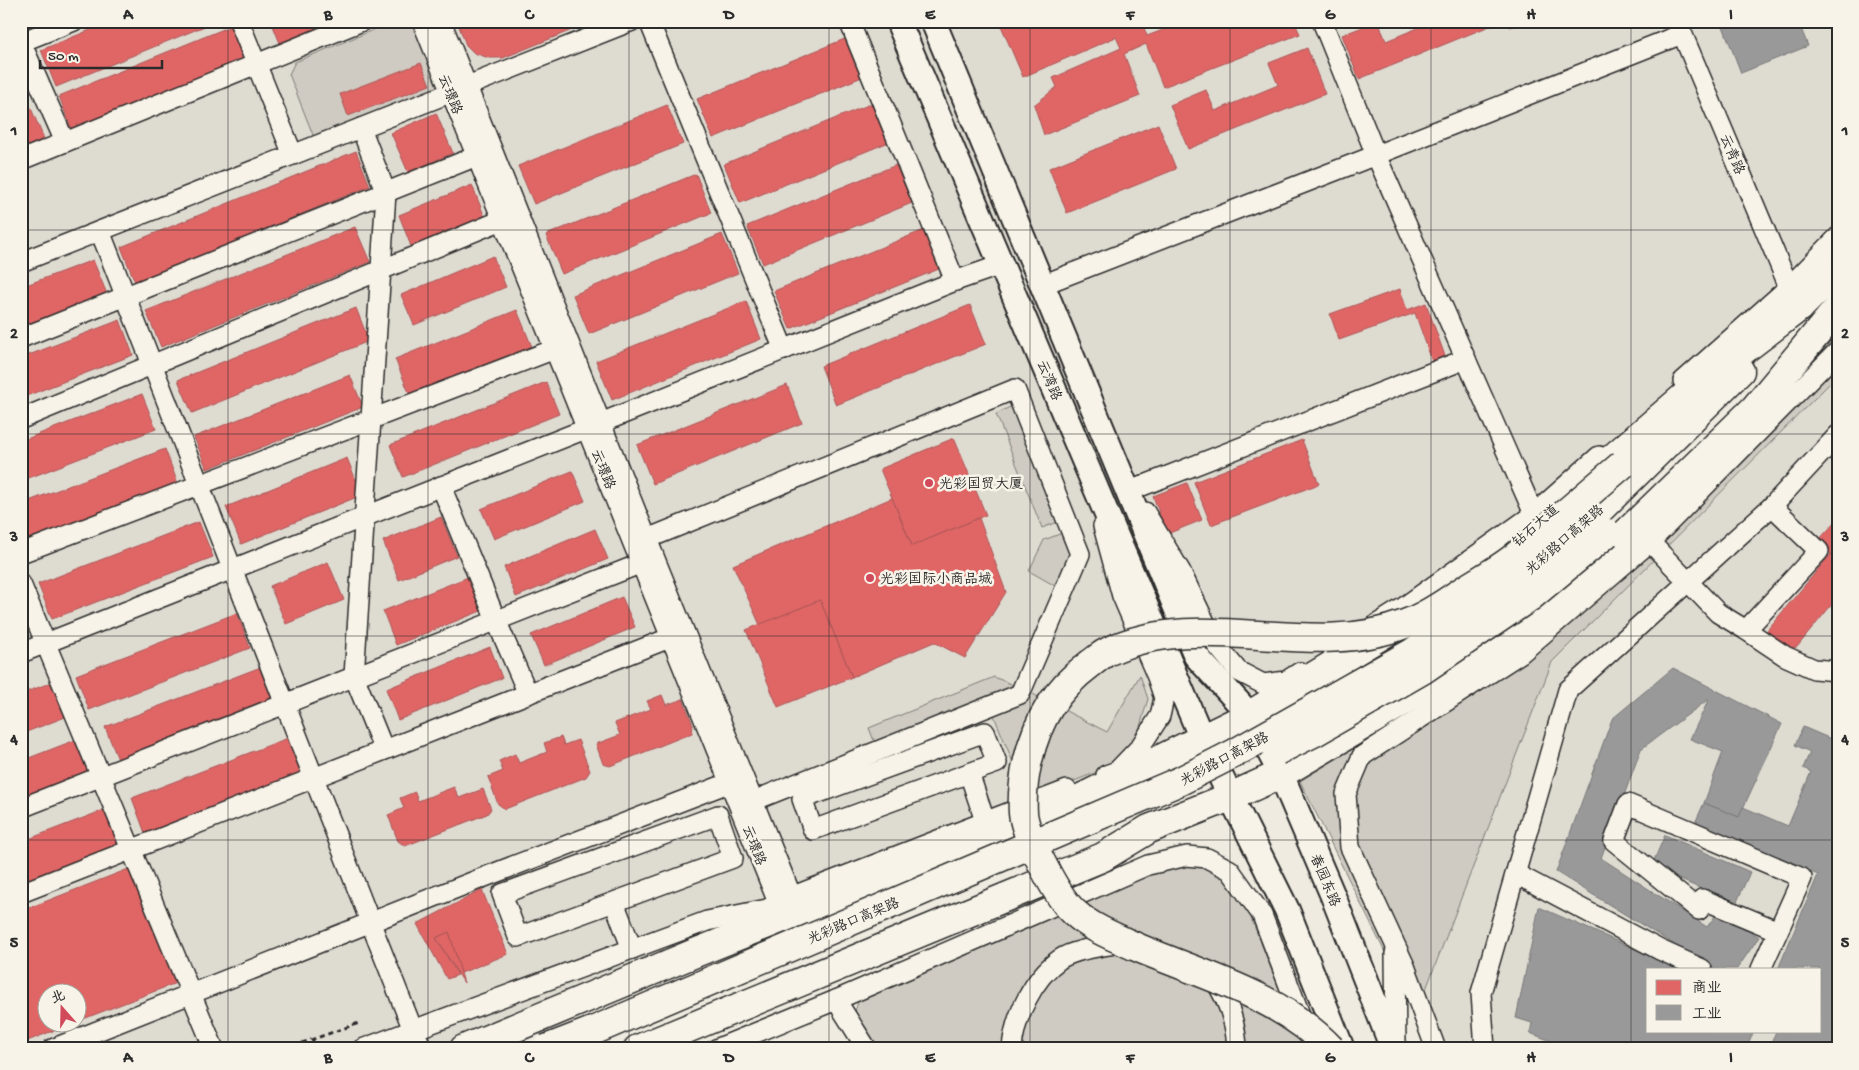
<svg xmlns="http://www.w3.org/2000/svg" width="1859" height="1070" font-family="'Gochi Hand','LXGW WenKai TC',sans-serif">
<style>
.built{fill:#dedbd1;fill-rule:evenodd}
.green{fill:#cfcbc2;stroke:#7d7b76}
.shops{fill:#e06666;stroke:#aa5454}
.industry{fill:#999;stroke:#787878}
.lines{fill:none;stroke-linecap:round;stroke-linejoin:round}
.minor-casing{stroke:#2b2b2b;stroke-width:22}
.major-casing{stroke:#2b2b2b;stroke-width:28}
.highway-casing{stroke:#2b2b2b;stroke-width:31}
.path{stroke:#2b2b2b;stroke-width:3;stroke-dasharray:5 4;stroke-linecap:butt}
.minor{stroke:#f7f3e8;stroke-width:19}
.major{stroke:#f7f3e8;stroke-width:24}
.highway{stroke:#f7f3e8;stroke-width:28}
.rail{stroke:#2b2b2b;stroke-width:4;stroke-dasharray:8 4;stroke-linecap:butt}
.highway-bridge-casing{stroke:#2b2b2b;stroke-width:31;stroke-linecap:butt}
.highway-bridge{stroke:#f7f3e8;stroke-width:28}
.grid{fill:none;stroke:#2b2b2b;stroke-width:1;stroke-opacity:0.55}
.poi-dot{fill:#d1495b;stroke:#f7f3e8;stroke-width:2}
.labels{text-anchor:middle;stroke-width:5;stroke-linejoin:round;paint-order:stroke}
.street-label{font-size:14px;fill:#2b2b2b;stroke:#f7f3e8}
.poi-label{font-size:14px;fill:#2b2b2b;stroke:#f7f3e8;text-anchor:start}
.neatline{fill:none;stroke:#2b2b2b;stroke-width:2}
.grid-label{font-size:16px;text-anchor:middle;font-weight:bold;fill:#2b2b2b}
</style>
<rect width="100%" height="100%" fill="#efebe0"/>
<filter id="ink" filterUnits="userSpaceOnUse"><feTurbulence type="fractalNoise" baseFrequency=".02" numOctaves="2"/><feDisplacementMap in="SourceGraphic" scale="10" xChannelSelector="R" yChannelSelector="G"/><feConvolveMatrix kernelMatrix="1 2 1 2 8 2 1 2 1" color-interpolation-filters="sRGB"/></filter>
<g filter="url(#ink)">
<g class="built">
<path d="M21 21H1838V222L1786 278 1789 287 1513 545 1250 715 464 1049H21ZM48 992H78V1022H48Z"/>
<path d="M1838 375V1049H1425L1416 1015 1552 662ZM1648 969H1820V1031H1648Z"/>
</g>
<g class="green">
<path d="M395 21H416L443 89 315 140 289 74 295 62Z"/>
<path d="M1838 328V375L1552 662 1416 1015 1300 781 1487 668Z"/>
<path d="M1020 402 1066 519 1042 528 996 414Z"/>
<path d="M1070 530 1080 554 1064 591 1029 571 1044 540Z"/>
<path d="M1140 675 1148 699 1137 737 1115 765 1028 799 990 706 878 751 869 728 994 677 1023 689 1107 732Z"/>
<path d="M1188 861 1225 873 1240 890 1303 1049H880L862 1028 855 1011 859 999 1164 866Z"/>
</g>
<g class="shops">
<path d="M112 21H217L56 87 41 50Z"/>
<path d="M271 21H350L282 48Z"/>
<path d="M457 21H594L503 58H489L474 53 466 45Z"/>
<path d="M999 21H1111L1112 23 1117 21H1153L1143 25 1147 36 1186 21H1294L1300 34 1163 87 1146 44 1124 54 1140 96 1044 135 1034 105 1057 87 1053 78 1121 48 1116 37 1023 77Z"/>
<path d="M1378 21 1386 41 1435 21H1496L1497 23 1359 79 1342 35Z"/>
<path d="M1508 21H1524L1510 27Z"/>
<path d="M231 26 246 63 73 133 59 96Z"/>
<path d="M847 38 862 77 713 138 697 99Z"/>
<path d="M1307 48 1325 94 1188 149 1170 105 1206 90 1215 111 1278 85 1269 63Z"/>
<path d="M421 63 430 85 348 116 340 94Z"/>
<path d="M873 103 889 142 740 203 724 164Z"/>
<path d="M667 105 683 144 534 204 518 166Z"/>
<path d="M30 106 45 141 21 151V109Z"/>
<path d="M436 113 453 153 408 172 391 133Z"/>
<path d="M1158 124 1176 169 1067 213 1049 168Z"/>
<path d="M356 151 370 186 135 282 121 247Z"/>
<path d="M896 165 912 203 763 264 747 226Z"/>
<path d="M696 174 711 213 562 274 546 235Z"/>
<path d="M472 185 486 220 412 249 399 215Z"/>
<path d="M355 227 370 262 161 347 146 311Z"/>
<path d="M924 230 939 269 790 329 774 291Z"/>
<path d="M722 234 738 273 589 334 573 295Z"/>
<path d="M493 256 506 287 414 325 401 295Z"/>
<path d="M93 260 107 294 21 327V287Z"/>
<path d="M1400 289 1407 310 1426 303 1445 356 1432 361 1415 313 1339 340 1330 314Z"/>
<path d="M746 301 761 339 612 400 596 361Z"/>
<path d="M970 305 986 344 836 405 821 366Z"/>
<path d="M356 308 369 341 192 413 178 380Z"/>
<path d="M517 310 532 347 410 395 395 359Z"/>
<path d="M120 320 133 355 21 398V358Z"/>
<path d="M350 375 363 407 207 469 194 437Z"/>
<path d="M546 382 559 414 403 477 390 445Z"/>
<path d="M787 385 802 423 653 484 637 445Z"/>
<path d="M142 394 156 429 21 481V441Z"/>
<path d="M954 438 986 515 912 546 880 469Z"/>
<path d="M1302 440 1319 484 1211 525 1194 482Z"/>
<path d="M165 449 178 484 21 545V504Z"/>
<path d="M347 458 362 495 241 544 226 507Z"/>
<path d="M572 471 585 501 494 539 481 509Z"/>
<path d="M1187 483 1202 520 1167 534 1153 496Z"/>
<path d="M892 498 912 546 979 518 1006 592 965 658 934 642 852 677 820 600 760 625 733 565Z"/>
<path d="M441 517 457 556 399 580 383 541Z"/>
<path d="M1838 519V560L1817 542Z"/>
<path d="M199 522 213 557 52 619 38 584Z"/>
<path d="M595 529 608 559 516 597 504 567Z"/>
<path d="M1831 554 1838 560V597L1797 647 1779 649 1763 635Z"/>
<path d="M328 562 344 600 286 624 270 586Z"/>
<path d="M468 577 481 611 396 645 383 611Z"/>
<path d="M622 597 635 627 544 665 531 635Z"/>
<path d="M820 600 852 677 778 707 746 630Z"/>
<path d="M21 605 29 625 21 628Z"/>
<path d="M237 613 250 648 89 710 76 675Z"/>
<path d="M490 647 502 678 398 720 386 689Z"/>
<path d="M266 665 280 700 119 762 105 727Z"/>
<path d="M55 681 68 716 21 734V694Z"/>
<path d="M662 695 666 705 683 699 693 725 692 733 610 766 603 764 596 744 620 735 615 723 651 709 647 701Z"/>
<path d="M293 736 306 771 145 833 132 798Z"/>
<path d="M561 737 564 745 578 740 590 771 586 777 505 809 498 804 488 777 503 771 499 761 515 754 519 763 547 752 544 743Z"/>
<path d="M78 739 92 774 21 801V761Z"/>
<path d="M454 787 459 798 483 789 491 809 487 814 405 846 398 841 388 815 404 808 400 798 415 792 418 801Z"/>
<path d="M104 810 118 845 21 882V842Z"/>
<path d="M131 868 176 983 78 1021V992H48V1022H75L25 1042 21 1033V911Z"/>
<path d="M482 890 508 954 461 973 449 932 436 938 458 975 447 979 417 924Z"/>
<path d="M449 932 461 973 464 983 436 938Z"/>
</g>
<g class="industry">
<path d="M1721 21H1798L1808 46 1741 73Z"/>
<path d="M1673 668 1782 724 1739 817 1704 803 1723 752 1690 739 1709 699 1641 749 1601 858 1707 927 1718 912 1759 937 1737 969H1714L1556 872 1612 719Z"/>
<path d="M1803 727 1838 742V1049H1769L1776 1031H1820V969H1778L1818 875 1695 823 1704 803 1739 817 1743 807 1788 826 1811 772 1803 768 1810 752 1795 745Z"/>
<path d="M1665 835 1750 872 1736 904 1651 867Z"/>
<path d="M1539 907 1680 969H1648V1031H1754L1746 1049H1572L1530 1033 1532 1023 1516 1018Z"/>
</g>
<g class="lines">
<g class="minor-casing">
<g id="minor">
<path d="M239 21 293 155"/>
<path d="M422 21 783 915"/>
<path d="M441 21 647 539 796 907"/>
<path d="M649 21 784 350"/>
<path d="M849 21 955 281"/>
<path d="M1322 21 1376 155 1534 514"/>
<path d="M1677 21 1789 287"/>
<path d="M361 128 386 193 354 676 384 750"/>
<path d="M65 142 21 42 74 21"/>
<path d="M21 160 362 21"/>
<path d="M100 231 371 924 413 1030 423 1049"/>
<path d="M21 262 632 21"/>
<path d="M1042 285 1376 155 1682 34"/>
<path d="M21 338 477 156"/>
<path d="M1683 381 1789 287 1838 237"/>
<path d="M21 419 502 220"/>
<path d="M441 486 496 620 528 694"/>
<path d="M1132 490 1466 359"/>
<path d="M1145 512 1181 572 1215 643 1238 671 1263 684 1286 681 1300 672"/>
<path d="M1103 526 1122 596 1157 677 1164 698 1160 716 1140 747 1117 771 1106 775"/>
<path d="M647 539 1015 389 1080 554 1020 694 753 801"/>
<path d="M1650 542 1718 613 1746 630 1785 656 1814 669 1838 671"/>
<path d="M21 553 555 349"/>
<path d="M21 584 214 1049"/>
<path d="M1374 626 1404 607 1534 514 1599 456"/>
<path d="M1746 630 1819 551 1772 506 1838 435"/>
<path d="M21 653C333 530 644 406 955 281L1001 265"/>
<path d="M969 773 997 763 985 732 802 799 813 830 969 773 985 821"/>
<path d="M21 808 642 563"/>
<path d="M1516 874 1660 950 1702 969"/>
<path d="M21 893 672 637"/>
<path d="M614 902 733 858 718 815 502 894 518 937 614 902 632 949"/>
<path d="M1395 953 1396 1049"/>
<path d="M1761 969 1802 878 1628 804 1614 841 1699 910 1702 899 1778 931"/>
<path d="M1213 978C1228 999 1236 1022 1237 1049"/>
<path d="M836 1000 867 1049"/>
<path d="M52 1049 482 878 731 782"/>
<path d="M362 1049 707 921 767 909 793 896 1067 790"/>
<path d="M716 1049 836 1000 1148 865 1187 856 1207 858 1230 870 1262 915 1304 1025"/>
<path d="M1012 1049C1014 1017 1034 977 1060 959 1075 949 1107 945 1125 943"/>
<path d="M1436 1049 1405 966 1350 847 1346 794 1362 756 1521 653 1650 542 1838 351"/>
<path d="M1485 1049 1481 993 1568 690 1772 506"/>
</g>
</g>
<g class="major-casing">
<g id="major">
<path d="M898 21 1202 739 1287 910 1342 1049"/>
<path d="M933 21 1196 656 1250 715 1281 774 1333 896 1393 1049"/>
</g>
</g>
<g class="highway-casing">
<g id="highway">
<path d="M1593 475 1698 385 1801 306 1838 269"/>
<path d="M1593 516 1740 371"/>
<path d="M464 1049 695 953 1073 802 1250 715 1390 630"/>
<path d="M638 1049 1103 857 1149 829 1230 797 1281 774 1502 643 1575 583 1755 408 1838 308"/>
</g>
</g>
<g class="path">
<path d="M312 1039 316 1049"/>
<path d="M285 1049 359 1023"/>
</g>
<use href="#minor" class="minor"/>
<use href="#major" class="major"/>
<use href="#highway" class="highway"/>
<path class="rail" d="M1834 21 1838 30"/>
<g class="highway-bridge-casing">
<g id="highway-bridge">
<path d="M1277 751 1313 733 1424 669 1530 597 1607 533"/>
<path d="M546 1049 595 1030 1180 781 1235 753 1412 653 1516 580 1593 516"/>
<path d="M1331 1049C1279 994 1201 975 1134 946 1111 935 1087 927 1069 907 1054 890 1025 835 1023 813 1022 796 1024 777 1028 760 1038 719 1055 690 1090 664 1096 660 1102 654 1109 651 1202 607 1310 661 1405 624 1425 617 1444 604 1461 592 1478 581 1495 572 1511 560 1523 551 1535 539 1547 529 1572 508 1597 486 1623 464"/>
</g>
</g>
<use href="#highway-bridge" class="highway-bridge"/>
</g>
</g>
<path class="grid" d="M228 21V1049M428 21V1049M629 21V1049M829 21V1049M1030 21V1049M1230 21V1049M1431 21V1049M1631 21V1049M21 230H1838M21 434H1838M21 636H1838M21 840H1838"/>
<g class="poi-dot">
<circle cx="929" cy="483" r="5"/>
<circle cx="870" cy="578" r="5"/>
</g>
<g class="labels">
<g class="street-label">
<text transform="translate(451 94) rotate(68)" y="5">云璟路</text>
<text transform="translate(1733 154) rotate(67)" y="5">云青路</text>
<text transform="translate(1050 380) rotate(67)" y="5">云湾路</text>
<text transform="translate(604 469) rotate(68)" y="5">云璟路</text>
<text transform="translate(1535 525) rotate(-41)" y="5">钻石大道</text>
<text transform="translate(1564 539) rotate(-41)" y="5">光彩路口高架路</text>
<text transform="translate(1224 758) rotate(-28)" y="5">光彩路口高架路</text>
<text transform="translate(755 845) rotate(69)" y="5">云璟路</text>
<text transform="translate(1326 880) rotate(67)" y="5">春园东路</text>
<text transform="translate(853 920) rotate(-23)" y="5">光彩路口高架路</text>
</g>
<g class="poi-label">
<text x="939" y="488">光彩国贸大厦</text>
<text x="880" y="583">光彩国际小商品城</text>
</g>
</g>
<rect width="1859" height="1070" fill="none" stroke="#f7f3e8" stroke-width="55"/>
<rect x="1646" y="968" width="175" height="65" fill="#f7f3e8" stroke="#a5a39c"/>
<rect x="1656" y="980" width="25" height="15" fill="#e06666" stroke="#a5a39c"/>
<text x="1692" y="992" font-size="15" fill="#2b2b2b">商业</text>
<rect x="1656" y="1005" width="25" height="15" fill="#999999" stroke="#a5a39c"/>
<text x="1692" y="1018" font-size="15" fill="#2b2b2b">工业</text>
<g transform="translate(62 1008) rotate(340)"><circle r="24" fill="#f7f3e8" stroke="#a5a39c"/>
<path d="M0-4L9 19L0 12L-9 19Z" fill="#d1495b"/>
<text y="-8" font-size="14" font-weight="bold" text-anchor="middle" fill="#2b2b2b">北</text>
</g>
<path d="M40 60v8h122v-8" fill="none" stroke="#2b2b2b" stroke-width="2.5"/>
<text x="48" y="60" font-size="15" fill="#2b2b2b" stroke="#f7f3e8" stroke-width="4" paint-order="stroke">50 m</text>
<rect x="28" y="28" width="1804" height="1014" class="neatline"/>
<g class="grid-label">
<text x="128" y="19">A</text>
<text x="328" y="19">B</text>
<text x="529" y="19">C</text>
<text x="729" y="19">D</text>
<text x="930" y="19">E</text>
<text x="1130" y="19">F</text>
<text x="1330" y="19">G</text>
<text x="1531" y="19">H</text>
<text x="1731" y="19">I</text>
<text x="14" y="135">1</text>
<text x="1845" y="135">1</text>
<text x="14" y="338">2</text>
<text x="1845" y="338">2</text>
<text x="14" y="541">3</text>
<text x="1845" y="541">3</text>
<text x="14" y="744">4</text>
<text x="1845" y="744">4</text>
<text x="14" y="947">5</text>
<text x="1845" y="947">5</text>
<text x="128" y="1062">A</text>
<text x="328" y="1062">B</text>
<text x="529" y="1062">C</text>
<text x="729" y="1062">D</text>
<text x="930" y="1062">E</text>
<text x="1130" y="1062">F</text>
<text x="1330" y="1062">G</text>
<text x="1531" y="1062">H</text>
<text x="1731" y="1062">I</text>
</g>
</svg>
